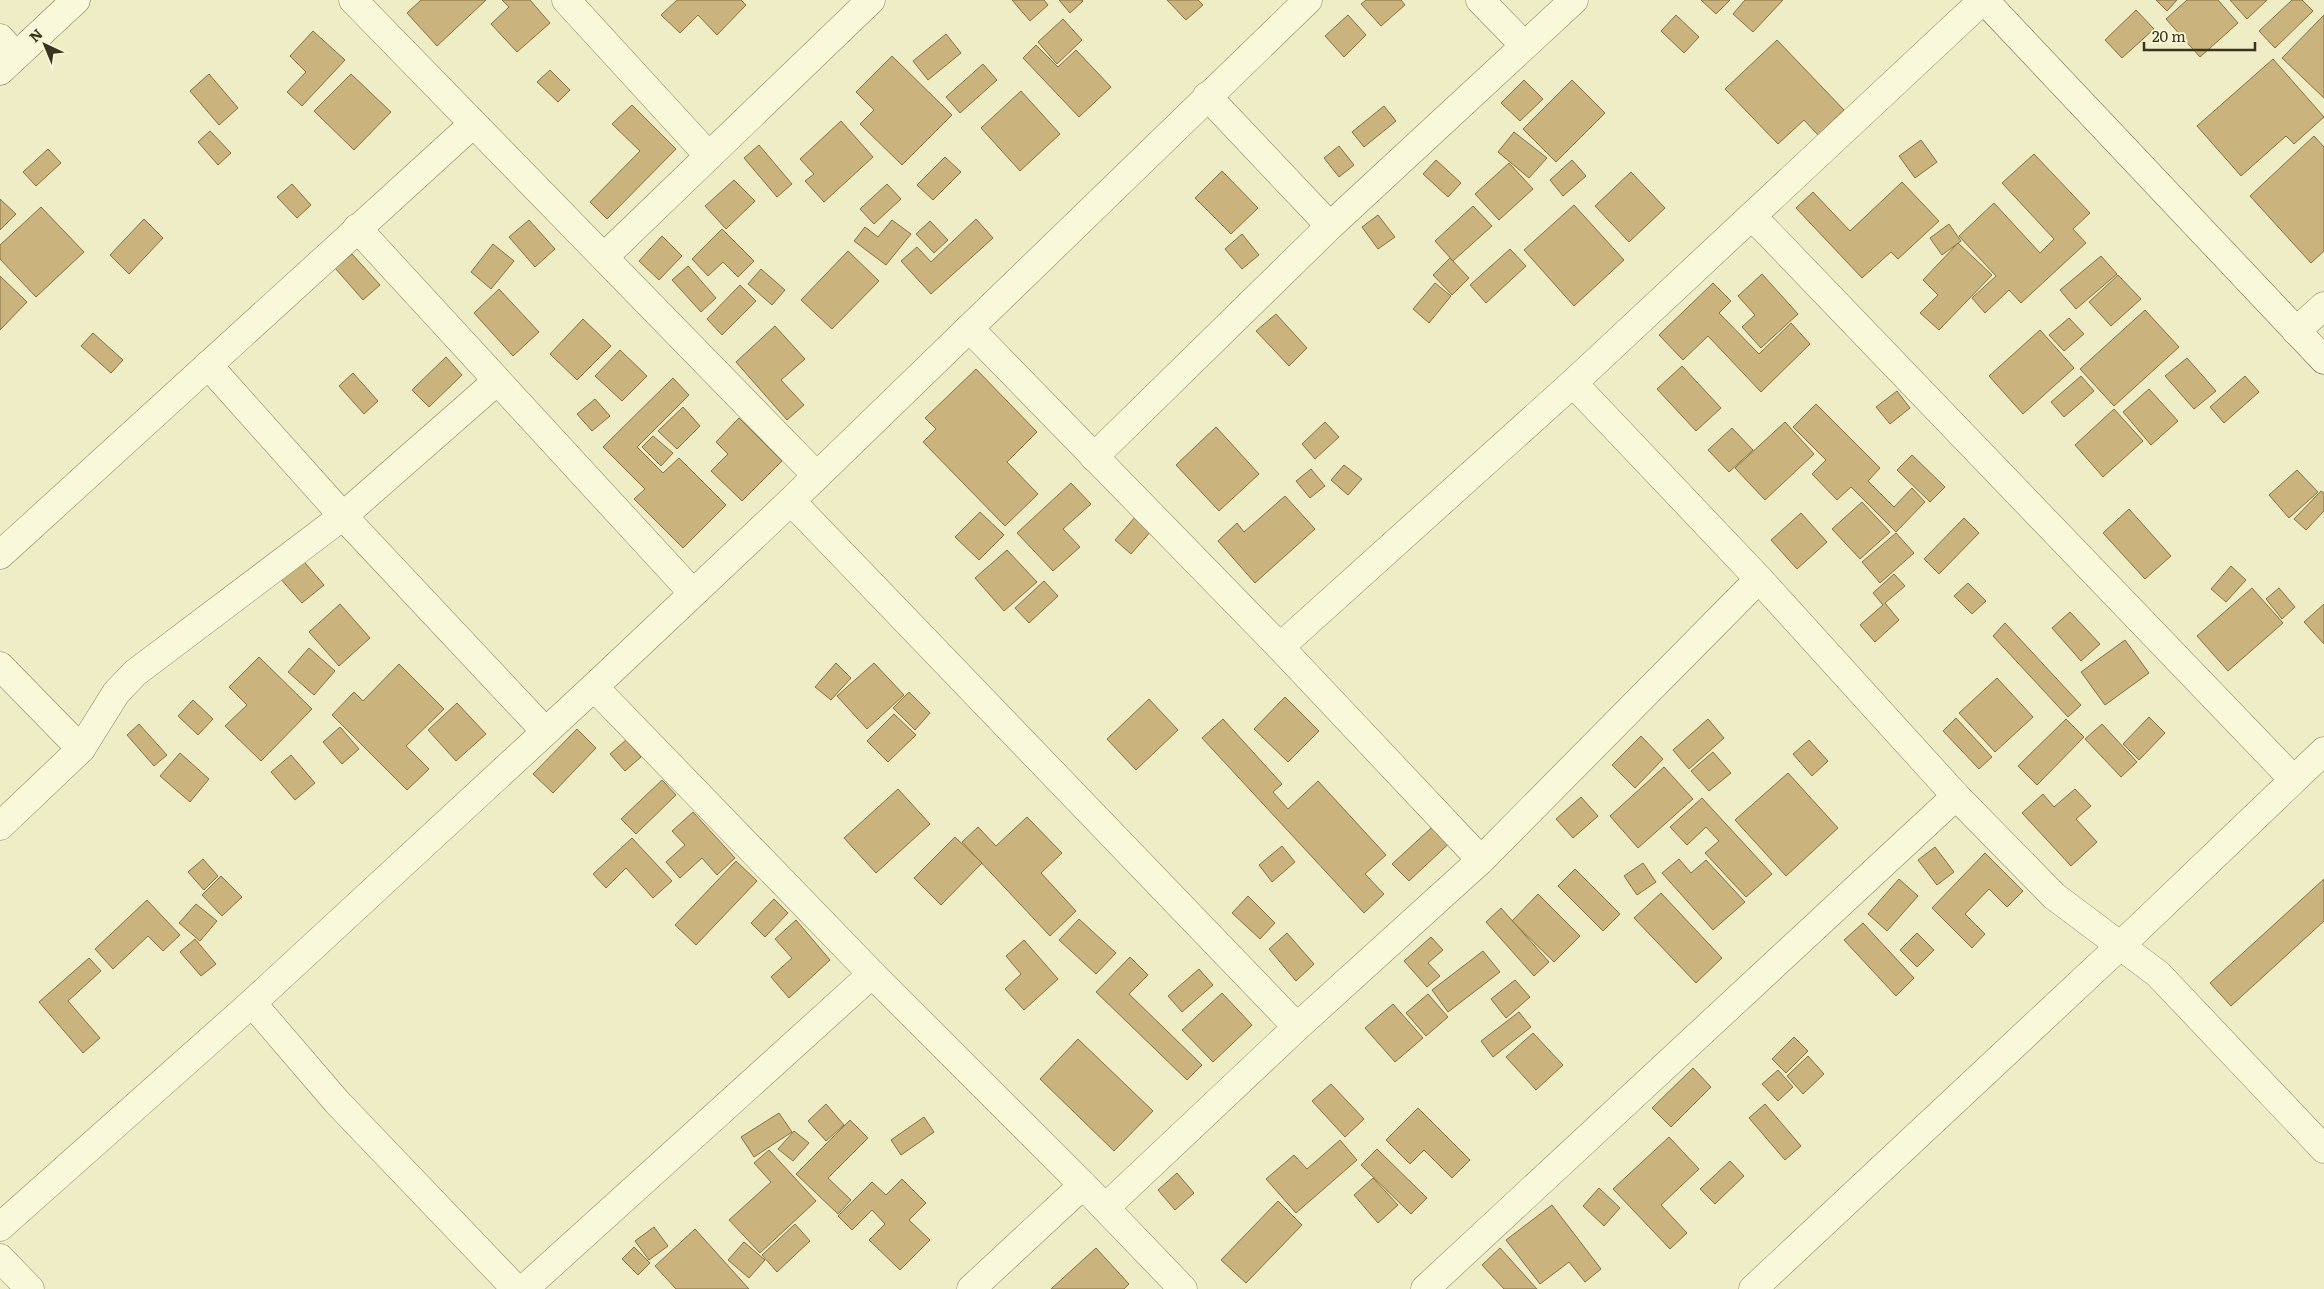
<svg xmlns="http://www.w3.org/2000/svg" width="2324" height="1289" font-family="Literata,serif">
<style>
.building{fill:#cbb37d;stroke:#877142}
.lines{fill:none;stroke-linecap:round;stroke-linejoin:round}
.street-casing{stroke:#89805c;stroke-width:29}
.secondary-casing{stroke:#6b613f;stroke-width:29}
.street{stroke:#f8f8da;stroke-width:28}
.secondary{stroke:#f8f8da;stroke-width:28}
</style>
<rect width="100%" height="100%" fill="#eeedc6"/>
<g class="building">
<path d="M421 0H486L437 46 407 13Z"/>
<path d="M502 0H530L550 23 517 52 491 24 509 7Z"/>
<path d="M677 0H741L746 5 717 35 698 15 680 33 661 15Z"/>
<path d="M1012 0H1044L1048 5 1030 21Z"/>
<path d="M1059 0H1082L1083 1 1070 13Z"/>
<path d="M1167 0H1198L1203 5 1186 20Z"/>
<path d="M1366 0H1401L1405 5 1381 26 1361 4Z"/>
<path d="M1701 0H1730L1716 14Z"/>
<path d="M1745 0H1783L1753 32 1733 14Z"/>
<path d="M2156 0H2177L2167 11Z"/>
<path d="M2187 0H2218L2238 23 2200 57 2166 19Z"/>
<path d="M2230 0H2267L2247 19Z"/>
<path d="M2292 0H2302L2313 11 2275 48 2259 31Z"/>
<path d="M2136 10 2154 29 2122 58 2105 40Z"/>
<path d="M1348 15 1366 35 1344 57 1325 36Z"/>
<path d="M1676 15 1699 37 1684 53 1661 31Z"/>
<path d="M2324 15V98L2282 58Z"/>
<path d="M1063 19 1082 40 1057 64 1038 42Z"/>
<path d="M313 31 345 60 302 106 287 92 306 72 290 56Z"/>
<path d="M946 34 961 53 928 80 913 61Z"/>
<path d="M1777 40 1844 110 1818 135 1804 120 1778 144 1725 89Z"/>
<path d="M1036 45 1058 67 1076 50 1111 87 1079 117 1023 58Z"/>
<path d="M892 56 952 115 902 165 860 124 874 110 856 92Z"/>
<path d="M2273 59 2324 117 2294 144 2286 136 2241 176 2197 126Z"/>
<path d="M983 64 997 80 960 113 946 97Z"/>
<path d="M550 70 570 90 558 102 537 82Z"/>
<path d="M209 74 238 108 219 125 190 91Z"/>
<path d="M351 74 391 112 354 150 314 111Z"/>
<path d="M1524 80 1543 99 1520 121 1501 103Z"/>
<path d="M1572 80 1605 113 1556 162 1523 129Z"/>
<path d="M1021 91 1060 134 1020 171 981 128Z"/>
<path d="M632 105 676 149 607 219 590 202 640 151 612 124Z"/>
<path d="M1384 106 1396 121 1364 147 1352 132Z"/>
<path d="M841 121 873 157 824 202 805 181 814 174 800 159Z"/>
<path d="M210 131 231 153 218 165 198 142Z"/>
<path d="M1514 132 1547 158 1529 178 1498 152Z"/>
<path d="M2314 136 2324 147V251L2311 263 2250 196Z"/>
<path d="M1921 140 1937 162 1915 178 1899 156Z"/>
<path d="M759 145 792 184 777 197 744 158Z"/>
<path d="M1339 146 1354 165 1339 177 1324 158Z"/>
<path d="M48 149 61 163 36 186 23 172Z"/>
<path d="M2034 154 2090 213 2073 229 2086 243 2021 303 2009 290 1985 313 1972 298 1996 276 1959 236 1994 203 2040 253 2054 239 2002 183Z"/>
<path d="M945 157 961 172 933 200 917 185Z"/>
<path d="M1436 160 1461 183 1448 197 1423 174Z"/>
<path d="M1572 160 1586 176 1563 196 1550 180Z"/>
<path d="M1509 163 1533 189 1499 220 1475 194Z"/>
<path d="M1222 171 1258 208 1231 234 1195 198Z"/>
<path d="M1631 172 1665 208 1629 242 1595 206Z"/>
<path d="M734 180 755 201 726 229 705 206Z"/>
<path d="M1902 182 1939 221 1898 259 1891 252 1862 278 1796 208 1813 192 1850 231Z"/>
<path d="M292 184 311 205 297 218 277 197Z"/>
<path d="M887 184 901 199 874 224 860 209Z"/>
<path d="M0 199 16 214 0 230Z"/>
<path d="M1574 205 1624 260 1574 306 1524 250Z"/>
<path d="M1473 206 1492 226 1453 261 1435 241Z"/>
<path d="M41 207 84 252 36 297 0 259V245Z"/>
<path d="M1378 215 1395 237 1378 249 1362 227Z"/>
<path d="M144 219 163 238 129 274 110 255Z"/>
<path d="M976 219 993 238 931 294 901 261 917 247 931 262Z"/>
<path d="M529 220 555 249 535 267 509 237Z"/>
<path d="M892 220 911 234 886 265 854 241 865 227 878 237Z"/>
<path d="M930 221 948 240 934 253 916 234Z"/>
<path d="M1949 224 1961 241 1942 255 1930 238Z"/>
<path d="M722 229 754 261 738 277 723 262 708 276 692 259Z"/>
<path d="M1242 234 1259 255 1242 269 1225 249Z"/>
<path d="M662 236 682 256 659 280 639 261Z"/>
<path d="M1958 243 1992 275 1939 330 1920 313 1938 295 1923 280Z"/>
<path d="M493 244 514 261 491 289 471 272Z"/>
<path d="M1510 249 1526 266 1486 303 1470 285Z"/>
<path d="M848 251 879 281 832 329 801 300Z"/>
<path d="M352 254 380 285 363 300 335 268Z"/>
<path d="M2101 256 2117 274 2076 309 2060 290Z"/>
<path d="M1450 258 1469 278 1452 295 1433 275Z"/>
<path d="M688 266 716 298 701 312 672 280Z"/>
<path d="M761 269 785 290 772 305 748 284Z"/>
<path d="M1762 274 1798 314 1761 348 1742 327 1755 315 1738 296Z"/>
<path d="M2118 275 2141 299 2111 326 2089 302Z"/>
<path d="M0 276 27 302 0 330Z"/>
<path d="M1435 283 1451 296 1429 323 1413 309Z"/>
<path d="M1713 283 1731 301 1719 313 1759 354 1791 323 1810 344 1761 392 1708 336 1683 360 1659 335Z"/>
<path d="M740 285 756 301 722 335 707 319Z"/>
<path d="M499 289 539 332 513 356 474 313Z"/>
<path d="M2145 310 2179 347 2114 406 2080 369Z"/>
<path d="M1276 314 1307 348 1289 366 1256 331Z"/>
<path d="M2069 318 2084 334 2064 351 2049 335Z"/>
<path d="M583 319 611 346 577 380 550 354Z"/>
<path d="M775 326 805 359 781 380 804 405 787 420 736 362Z"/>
<path d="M2040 330 2074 368 2023 414 1989 376Z"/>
<path d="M93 333 123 360 111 373 81 346Z"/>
<path d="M620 350 647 376 622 401 595 376Z"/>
<path d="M446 357 462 375 429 407 412 390Z"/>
<path d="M2187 358 2216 391 2194 409 2165 376Z"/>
<path d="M1682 366 1721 408 1696 431 1657 389Z"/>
<path d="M976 369 1037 432 1007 462 1038 494 1005 526 923 442 936 429 925 418Z"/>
<path d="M353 373 378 401 364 414 339 386Z"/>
<path d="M2081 376 2094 391 2064 417 2051 402Z"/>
<path d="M2245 376 2259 392 2224 423 2210 407Z"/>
<path d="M673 378 689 395 637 447 663 473 679 458 726 505 683 548 634 499 645 489 603 447Z"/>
<path d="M2149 389 2178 421 2151 445 2123 412Z"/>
<path d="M1897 391 1910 408 1890 424 1876 407Z"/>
<path d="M595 399 610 416 592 431 577 414Z"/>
<path d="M1816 404 1880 468 1868 481 1894 507 1912 488 1925 502 1896 532 1851 487 1837 500 1812 474 1826 460 1793 427Z"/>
<path d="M683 407 700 426 677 449 658 431Z"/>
<path d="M2114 409 2143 441 2103 477 2075 445Z"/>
<path d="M739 418 782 461 742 501 711 471 728 454 716 442Z"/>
<path d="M1325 422 1339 437 1315 459 1302 444Z"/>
<path d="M1785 422 1814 454 1765 500 1735 468Z"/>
<path d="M1216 427 1259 474 1219 511 1176 465Z"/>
<path d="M1732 428 1753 450 1729 472 1708 450Z"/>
<path d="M653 436 673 453 661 466 642 447Z"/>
<path d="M1912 455 1945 487 1930 502 1897 470Z"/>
<path d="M1344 465 1362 479 1348 495 1331 480Z"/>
<path d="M1311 469 1325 486 1310 498 1296 481Z"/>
<path d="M2297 470 2318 492 2289 518 2269 495Z"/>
<path d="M1071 483 1091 504 1063 529 1080 547 1053 571 1017 533Z"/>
<path d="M2321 491 2324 493V511L2306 530 2294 519Z"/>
<path d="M1285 496 1315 529 1255 583 1218 541 1237 523 1244 532Z"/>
<path d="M1862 502 1890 532 1860 559 1832 529Z"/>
<path d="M2129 509 2171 556 2145 579 2103 533Z"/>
<path d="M980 512 1004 535 979 560 955 537Z"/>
<path d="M1801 513 1827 542 1797 569 1771 540Z"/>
<path d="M1136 516 1152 530 1131 554 1115 540Z"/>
<path d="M1964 518 1979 533 1939 574 1924 559Z"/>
<path d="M1896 533 1914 553 1880 583 1862 562Z"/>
<path d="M1007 550 1037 582 1004 611 975 578Z"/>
<path d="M300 557 324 585 302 603 278 576Z"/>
<path d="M2231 566 2246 580 2226 602 2211 589Z"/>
<path d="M1894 574 1905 586 1885 603 1899 620 1875 642 1860 625 1883 605 1873 593Z"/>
<path d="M1044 581 1058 596 1029 623 1015 608Z"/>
<path d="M1968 583 1986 601 1972 614 1954 596Z"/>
<path d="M2252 588 2283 623 2228 671 2197 636Z"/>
<path d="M2279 588 2295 607 2282 619 2266 599Z"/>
<path d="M340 604 370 638 339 666 309 632Z"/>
<path d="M2324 604V644L2304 622Z"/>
<path d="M2070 612 2100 644 2081 661 2052 628Z"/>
<path d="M2005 623 2081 705 2068 717 1993 636Z"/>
<path d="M2125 640 2149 673 2105 705 2081 672Z"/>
<path d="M309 648 335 671 314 695 288 672Z"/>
<path d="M259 657 312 709 261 761 225 726 247 705 229 687Z"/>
<path d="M836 663 851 678 831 700 815 687Z"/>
<path d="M874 663 904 695 867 729 837 696Z"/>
<path d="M399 664 444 709 406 746 429 769 407 790 332 715 354 692 363 701Z"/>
<path d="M1997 678 2033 717 1995 752 1959 713Z"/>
<path d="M909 692 930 713 915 730 893 708Z"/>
<path d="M1285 697 1319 731 1288 762 1254 729Z"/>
<path d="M1149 699 1178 730 1136 770 1107 739Z"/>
<path d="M193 700 213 719 198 735 178 716Z"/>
<path d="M457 703 486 734 456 761 428 730Z"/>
<path d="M894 714 916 735 888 762 867 741Z"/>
<path d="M2149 717 2165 733 2139 760 2123 744Z"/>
<path d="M1956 718 1992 757 1979 769 1943 731Z"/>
<path d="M1223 719 1282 784 1273 792 1288 809 1318 781 1386 855 1365 874 1384 894 1364 913 1202 738Z"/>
<path d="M1708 719 1724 738 1689 769 1673 750Z"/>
<path d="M2066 719 2084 737 2037 785 2018 766Z"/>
<path d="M139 724 167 755 154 766 127 735Z"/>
<path d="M2102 724 2137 762 2121 777 2085 739Z"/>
<path d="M340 727 359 749 342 764 323 742Z"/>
<path d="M577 729 596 748 553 793 533 774Z"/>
<path d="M1641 736 1663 759 1635 788 1612 765Z"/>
<path d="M626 740 641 757 625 771 610 754Z"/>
<path d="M1809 740 1828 761 1812 776 1793 754Z"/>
<path d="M1713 752 1731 773 1709 791 1691 771Z"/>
<path d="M180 753 209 779 190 802 160 776Z"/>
<path d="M291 755 315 783 295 800 271 772Z"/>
<path d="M1664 767 1693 799 1638 848 1610 816Z"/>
<path d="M1788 773 1838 828 1786 876 1735 820Z"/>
<path d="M662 780 676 795 636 834 621 819Z"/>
<path d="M898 789 930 824 876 873 844 838Z"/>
<path d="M2075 789 2091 806 2076 819 2097 842 2071 866 2022 813 2043 794 2054 807Z"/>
<path d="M1581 797 1598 816 1573 838 1556 819Z"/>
<path d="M1702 798 1772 874 1746 897 1705 853 1719 841 1706 827 1687 845 1670 827Z"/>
<path d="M693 812 735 858 717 875 702 858 680 878 666 862 685 845 672 831Z"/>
<path d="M1027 817 1062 853 1041 873 1076 911 1050 936 962 842 978 827 996 846Z"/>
<path d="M1442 818 1458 835 1409 881 1392 864Z"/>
<path d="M955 837 982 863 941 905 914 878Z"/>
<path d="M632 838 672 881 653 898 626 868 606 888 593 874Z"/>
<path d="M1282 846 1295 862 1272 882 1259 865Z"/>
<path d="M1935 847 1954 872 1937 885 1918 860Z"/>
<path d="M1985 853 2023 891 2007 907 1989 889 1965 914 1985 934 1972 948 1932 908Z"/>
<path d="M203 859 218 876 204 890 188 872Z"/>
<path d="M1679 859 1691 873 1706 860 1745 902 1713 930 1662 873Z"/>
<path d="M736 861 757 881 696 945 675 925Z"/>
<path d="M1643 863 1656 882 1637 895 1624 876Z"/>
<path d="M1575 869 1620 914 1603 931 1558 886Z"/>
<path d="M221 876 242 897 222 916 202 895Z"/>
<path d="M1899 879 1918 896 1887 931 1868 914Z"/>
<path d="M2324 879V921L2231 1006 2210 983Z"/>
<path d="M1661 893 1722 958 1696 983 1634 918Z"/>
<path d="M1538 894 1580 936 1554 962 1512 921Z"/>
<path d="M1248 896 1275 923 1260 939 1232 913Z"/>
<path d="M774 899 788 913 765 937 751 923Z"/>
<path d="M147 900 180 935 163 951 148 936 113 969 95 949Z"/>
<path d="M196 904 217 921 200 941 179 923Z"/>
<path d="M1501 908 1549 962 1534 976 1486 922Z"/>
<path d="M1079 919 1116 953 1096 974 1059 940Z"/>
<path d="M796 920 830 960 789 998 771 977 792 958 775 939Z"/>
<path d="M1863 923 1914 978 1896 996 1844 940Z"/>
<path d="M1287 933 1314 964 1296 981 1269 949Z"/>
<path d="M1917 933 1934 950 1917 967 1900 950Z"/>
<path d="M1431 937 1443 950 1428 963 1440 976 1427 987 1404 961Z"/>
<path d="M195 939 216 964 201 976 180 952Z"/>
<path d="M1024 940 1058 979 1024 1010 1005 989 1021 974 1006 956Z"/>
<path d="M1483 951 1500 972 1448 1012 1432 990Z"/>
<path d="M1130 957 1148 975 1129 994 1202 1065 1187 1080 1096 992Z"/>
<path d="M89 958 101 971 68 1001 100 1038 83 1053 39 1002Z"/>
<path d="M1199 969 1213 985 1182 1012 1168 996Z"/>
<path d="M1515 980 1530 997 1506 1018 1491 999Z"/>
<path d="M1222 993 1252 1025 1213 1062 1182 1030Z"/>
<path d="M1428 994 1448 1017 1426 1036 1406 1013Z"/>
<path d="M1393 1004 1423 1038 1395 1062 1365 1028Z"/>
<path d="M1519 1012 1531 1027 1493 1057 1481 1041Z"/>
<path d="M1533 1033 1563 1065 1536 1090 1506 1057Z"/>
<path d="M1794 1037 1808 1051 1786 1073 1772 1059Z"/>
<path d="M1078 1039 1153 1111 1114 1151 1040 1079Z"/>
<path d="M1808 1056 1824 1074 1803 1094 1787 1076Z"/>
<path d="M1693 1068 1711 1087 1671 1127 1652 1108Z"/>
<path d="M1778 1070 1793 1087 1778 1101 1762 1084Z"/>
<path d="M1331 1084 1364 1119 1345 1137 1312 1101Z"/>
<path d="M826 1104 844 1125 826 1141 808 1121Z"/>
<path d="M1765 1104 1801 1146 1785 1160 1749 1118Z"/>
<path d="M1418 1108 1470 1160 1452 1178 1424 1150 1410 1164 1386 1140Z"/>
<path d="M779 1113 792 1132 754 1157 741 1137Z"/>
<path d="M924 1117 934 1132 901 1155 891 1140Z"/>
<path d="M850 1120 868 1138 828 1178 851 1200 838 1214 796 1174Z"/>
<path d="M794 1131 809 1143 793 1161 778 1149Z"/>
<path d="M1669 1137 1699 1169 1661 1205 1687 1233 1670 1249 1613 1189Z"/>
<path d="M1340 1140 1357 1160 1296 1213 1266 1179 1294 1155 1307 1169Z"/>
<path d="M1377 1149 1427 1198 1411 1214 1361 1165Z"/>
<path d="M769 1150 816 1201 760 1253 729 1220 771 1182 754 1163Z"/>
<path d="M1730 1161 1744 1176 1715 1204 1700 1189Z"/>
<path d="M1177 1173 1194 1193 1175 1210 1158 1190Z"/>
<path d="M1373 1178 1398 1205 1378 1223 1354 1195Z"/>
<path d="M902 1179 926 1203 909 1220 930 1240 900 1270 869 1240 885 1224 872 1210 852 1230 838 1216 872 1182 886 1195Z"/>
<path d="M1599 1188 1620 1208 1604 1226 1583 1206Z"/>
<path d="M1278 1201 1302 1225 1246 1283 1221 1260Z"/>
<path d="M1552 1205 1601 1269 1585 1282 1569 1262 1540 1284 1506 1240Z"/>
<path d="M795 1224 810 1241 777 1272 762 1255Z"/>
<path d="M654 1227 668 1246 649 1260 635 1241Z"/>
<path d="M695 1229 749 1289H676L655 1266Z"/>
<path d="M744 1242 765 1260 749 1278 728 1260Z"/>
<path d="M634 1247 650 1263 638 1275 622 1259Z"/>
<path d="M1096 1248 1129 1284 1124 1289H1051Z"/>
<path d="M1500 1248 1537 1289H1504L1482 1265Z"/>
</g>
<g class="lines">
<g class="street-casing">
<g id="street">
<path d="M353 0 817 476"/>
<path d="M566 0 709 156"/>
<path d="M1480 0 1524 45"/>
<path d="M0 38 16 56"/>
<path d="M1207 96 1330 226"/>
<path d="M1752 216 2293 779"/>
<path d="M357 228 692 592"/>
<path d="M604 257 871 0"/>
<path d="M969 328 1280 647 1481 860"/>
<path d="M2296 331 2324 306"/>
<path d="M208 365 343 516 545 731"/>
<path d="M1573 383 1759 579 1956 796 2054 896 2158 974 2324 1149"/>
<path d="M1094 457 1330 226 1574 0"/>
<path d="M791 501 1297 1027"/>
<path d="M0 555 473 124"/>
<path d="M1280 647 1573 383 1983 0"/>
<path d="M0 666 81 749"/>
<path d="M594 687 872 974 1083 1185 1183 1289"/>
<path d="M0 826 81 749 116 693 135 673 343 516 497 381"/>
<path d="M252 1003 337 1102 516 1289"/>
<path d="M1105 1208 1297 1027 1481 860 1759 579"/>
<path d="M0 1227 252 1003 594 687 791 501 1308 0"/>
<path d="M0 1258 30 1289"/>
<path d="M524 1289 872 974"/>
<path d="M971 1289 1083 1185"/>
<path d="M1425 1289 1956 796"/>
<path d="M1753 1289 2122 944 2324 751"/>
</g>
</g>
<g class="secondary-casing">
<g id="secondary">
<path d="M1984 0 2324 360"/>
<path d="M0 71 76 0"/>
</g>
</g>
<use href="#street" class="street"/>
<use href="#secondary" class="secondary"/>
</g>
<g transform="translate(45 45) rotate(316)" stroke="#f5f5d6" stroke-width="4" paint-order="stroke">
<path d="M0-4L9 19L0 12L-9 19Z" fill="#393320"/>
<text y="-8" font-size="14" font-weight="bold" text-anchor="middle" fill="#393320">N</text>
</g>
<path d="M2144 42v8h111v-8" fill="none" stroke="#393320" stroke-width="2.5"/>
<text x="2152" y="42" font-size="15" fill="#393320" stroke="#f5f5d6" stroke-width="4" paint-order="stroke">20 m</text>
</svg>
